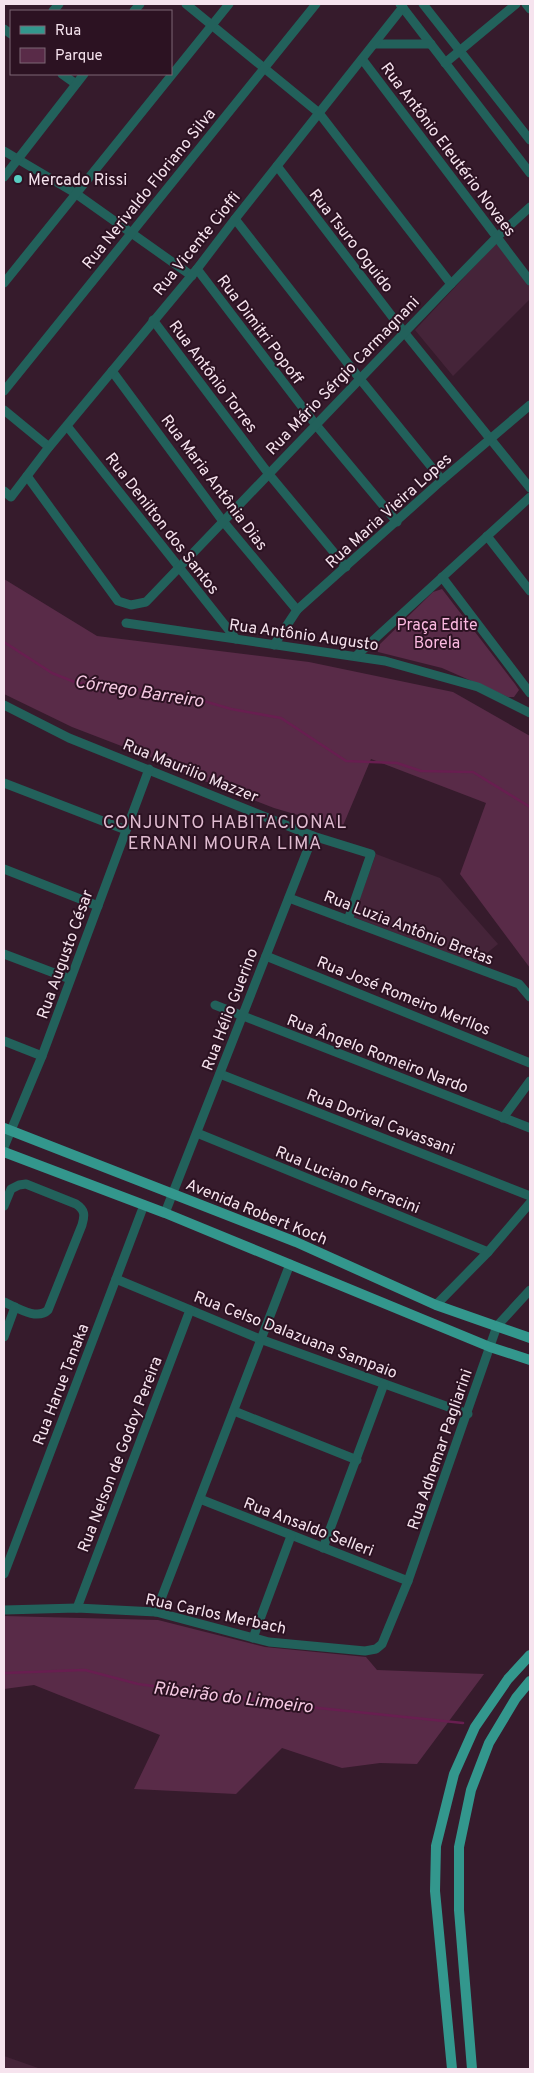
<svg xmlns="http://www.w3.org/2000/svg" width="534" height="2073" font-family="Overpass,sans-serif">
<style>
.built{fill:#452439}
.green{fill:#592b48}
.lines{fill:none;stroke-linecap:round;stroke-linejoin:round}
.stream{stroke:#681e50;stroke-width:2.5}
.minor{stroke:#22615b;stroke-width:9}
.major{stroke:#33978d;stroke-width:10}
.poi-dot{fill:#57cec2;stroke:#2c1222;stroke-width:2}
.labels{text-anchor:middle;stroke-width:4;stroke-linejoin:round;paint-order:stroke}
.street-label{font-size:16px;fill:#f6e3ee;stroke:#2c1222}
.poi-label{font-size:16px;fill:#f6e3ee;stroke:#2c1222;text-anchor:start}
.park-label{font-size:16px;fill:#fcbae1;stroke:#2c1222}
.water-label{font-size:18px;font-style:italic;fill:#f5c9e2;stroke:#2c1222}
.neighbourhood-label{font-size:18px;letter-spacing:1px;fill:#e0bcd1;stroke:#2c1222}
</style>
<rect width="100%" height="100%" fill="#361b2c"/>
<g class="built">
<path d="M498 241 530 287V299L453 376 415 330Z"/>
<path d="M376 854 440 878 498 944 475 963 353 917Z"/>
<path d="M4 2056 41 2069H4Z"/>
</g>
<g class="green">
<path d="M4 579 97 636 309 662 453 692 530 736V968L460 874 486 803 371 759 342 828 274 808 168 767 150 757 72 727 4 694Z"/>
<path d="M442 589 515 684 519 690 514 697H508L442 668 378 652 377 647 433 592Z"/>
<path d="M4 1616 158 1620 265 1647 366 1657 377 1670 484 1674 417 1764 380 1763 342 1768 282 1748 236 1794 134 1789 160 1735 34 1685 4 1689Z"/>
</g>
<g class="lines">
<g class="stream">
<path d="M4 642 52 673 77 683 180 694 231 709 281 718 346 761 397 763 421 771 473 772 530 807"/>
<path d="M4 1673 85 1670 138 1684 299 1706 463 1723"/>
</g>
<g class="minor">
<path d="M186 4 319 113 451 284"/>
<path d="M400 4 530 173"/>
<path d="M423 4 530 140"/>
<path d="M526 4 530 9"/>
<path d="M53 11 59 4"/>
<path d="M134 11 140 4"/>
<path d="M4 29 11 34"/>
<path d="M374 44H431"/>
<path d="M362 59 530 281"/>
<path d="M445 63 516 4"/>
<path d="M62 74 76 84"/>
<path d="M4 151 75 193 192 276"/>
<path d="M277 166 404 332 530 488"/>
<path d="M4 177 84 74"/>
<path d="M235 219 360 379 442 480"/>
<path d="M197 269 316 425 397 522"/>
<path d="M4 283 229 4"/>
<path d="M153 320 268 473 346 567"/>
<path d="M112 371 222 520 297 610"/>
<path d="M4 391 316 4"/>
<path d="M4 410 49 447"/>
<path d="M67 426 236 639"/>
<path d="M27 476 118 601 131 605 146 602 451 284 497 237 530 207"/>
<path d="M4 491 11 497 49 447 197 269 235 219 403 7"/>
<path d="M487 536 530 591"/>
<path d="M442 577 530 693"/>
<path d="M126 623 385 661 478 687 530 713"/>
<path d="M274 645 297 610 442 480 530 405"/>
<path d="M356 656 530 497"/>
<path d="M4 705 69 738 313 836 371 854 348 920"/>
<path d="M4 783 126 830"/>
<path d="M4 869 98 906"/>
<path d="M289 898 519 984 530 997"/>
<path d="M4 954 70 979"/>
<path d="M266 956 530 1063"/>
<path d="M215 1005 530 1128"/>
<path d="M4 1041 42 1056"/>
<path d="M220 1074 530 1196"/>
<path d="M503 1118 530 1081"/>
<path d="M197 1133 488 1252"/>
<path d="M4 1147 42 1056 149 769"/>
<path d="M4 1206 11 1189 19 1185 26 1184 76 1204C85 1210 85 1215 82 1225L48 1310C37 1321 16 1307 4 1302"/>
<path d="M165 1213 313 836"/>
<path d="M116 1279 260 1339 468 1414"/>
<path d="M436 1305 488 1252 530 1203"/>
<path d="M4 1337 15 1307"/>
<path d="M234 1411 357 1460"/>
<path d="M200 1499 408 1581"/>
<path d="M323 1548 384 1384"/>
<path d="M4 1574 144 1205"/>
<path d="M77 1608 190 1310"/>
<path d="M4 1610 77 1608 156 1612 269 1642 365 1651 376 1649 382 1644 408 1581 497 1326 530 1290"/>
<path d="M156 1612 290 1264"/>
<path d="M253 1638 291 1536"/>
</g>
<g class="major">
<path d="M4 1128 296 1242 436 1305 530 1338"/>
<path d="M4 1152 165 1213 490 1347 530 1360"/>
<path d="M452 2069 435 1891 436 1846 454 1774 475 1727 508 1679 530 1655"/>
<path d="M472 2069 459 1910V1847L471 1790 489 1743 516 1698 530 1681"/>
</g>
</g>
<circle class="poi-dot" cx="18" cy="179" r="5"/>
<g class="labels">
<g class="street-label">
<text transform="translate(449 149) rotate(53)" y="6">Rua Antônio Eleutério Novaes</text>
<text transform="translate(148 188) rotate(-51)" y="6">Rua Nerivaldo Floriano Silva</text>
<text transform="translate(352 240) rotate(52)" y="6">Rua Tsuro Oguido</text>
<text transform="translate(196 243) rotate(-51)" y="6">Rua Vicente Cioffi</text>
<text transform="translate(261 329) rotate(53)" y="6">Rua Dimitri Popoff</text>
<text transform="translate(342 375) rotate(-46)" y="6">Rua Mário Sérgio Carmagnani</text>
<text transform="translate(214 376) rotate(53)" y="6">Rua Antônio Torres</text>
<text transform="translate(215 482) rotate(53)" y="6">Rua Maria Antônia Dias</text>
<text transform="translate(388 510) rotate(-42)" y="6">Rua Maria Vieira Lopes</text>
<text transform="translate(163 523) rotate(52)" y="6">Rua Denilton dos Santos</text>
<text transform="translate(304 634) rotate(8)" y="6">Rua Antônio Augusto</text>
<text transform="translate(191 770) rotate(22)" y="6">Rua Maurilio Mazzer</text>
<text transform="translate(409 927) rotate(21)" y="6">Rua Luzia Antônio Bretas</text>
<text transform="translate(64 954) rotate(-70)" y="6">Rua Augusto César</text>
<text transform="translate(404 995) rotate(22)" y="6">Rua José Romeiro Merllos</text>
<text transform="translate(229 1009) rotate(-69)" y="6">Rua Hélio Guerino</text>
<text transform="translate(378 1053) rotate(21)" y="6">Rua Ângelo Romeiro Nardo</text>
<text transform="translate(381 1121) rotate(21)" y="6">Rua Dorival Cavassani</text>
<text transform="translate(348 1179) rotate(22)" y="6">Rua Luciano Ferracini</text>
<text transform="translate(257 1211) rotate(22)" y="6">Avenida Robert Koch</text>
<text transform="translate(296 1334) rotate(21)" y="6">Rua Celso Dalazuana Sampaio</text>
<text transform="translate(60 1384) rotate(-69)" y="6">Rua Harue Tanaka</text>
<text transform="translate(439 1449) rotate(-71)" y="6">Rua Adhemar Pagliarini</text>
<text transform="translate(119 1454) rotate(-69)" y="6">Rua Nelson de Godoy Pereira</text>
<text transform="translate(309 1526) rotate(21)" y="6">Rua Ansaldo Selleri</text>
<text transform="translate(216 1613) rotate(12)" y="6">Rua Carlos Merbach</text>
</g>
<g class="poi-label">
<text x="28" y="185">Mercado Rissi</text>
</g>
<g class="park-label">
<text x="437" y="630">Praça Edite<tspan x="437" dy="18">Borela</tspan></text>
</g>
<g class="water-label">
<text transform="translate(139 691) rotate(9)" y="6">Córrego Barreiro</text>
<text transform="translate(233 1697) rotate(7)" y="6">Ribeirão do Limoeiro</text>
</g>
<g class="neighbourhood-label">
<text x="225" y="828">CONJUNTO HABITACIONAL<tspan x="225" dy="21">ERNANI MOURA LIMA</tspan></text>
</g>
</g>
<rect width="534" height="2073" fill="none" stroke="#f6e3ee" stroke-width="10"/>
<rect x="10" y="10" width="162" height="65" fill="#2c1222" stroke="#7d6674"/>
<rect x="20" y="26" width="25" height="8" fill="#33978d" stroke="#7d6674"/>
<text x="55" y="35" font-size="15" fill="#f6e3ee">Rua</text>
<rect x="20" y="48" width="25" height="15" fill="#592b48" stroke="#7d6674"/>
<text x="55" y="60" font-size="15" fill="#f6e3ee">Parque</text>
</svg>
